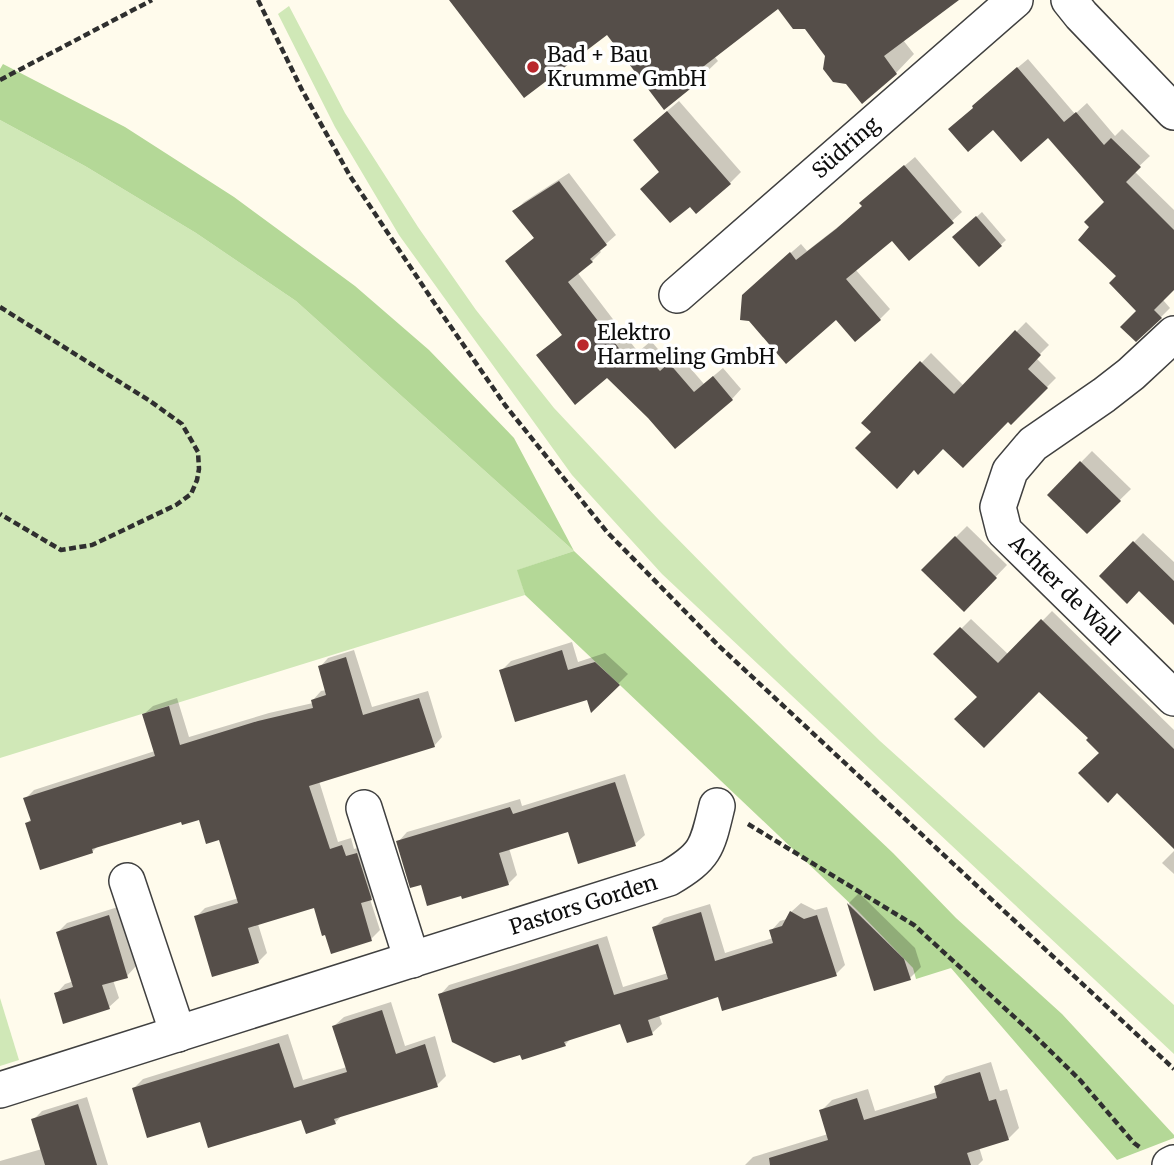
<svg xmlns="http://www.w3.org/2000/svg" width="1174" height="1165" font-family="Merriweather,serif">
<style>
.green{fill:#d0e8b7}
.forest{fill:#b4d897}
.shadow{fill:#0003}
.building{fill:#554e49}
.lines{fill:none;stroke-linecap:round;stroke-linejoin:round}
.street-casing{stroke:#404040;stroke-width:38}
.path{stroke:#2f2f2f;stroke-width:4.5;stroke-dasharray:7 3.5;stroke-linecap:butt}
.street{stroke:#fff;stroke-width:35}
.poi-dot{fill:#ba272d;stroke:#fff;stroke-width:2.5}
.labels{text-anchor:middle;stroke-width:7;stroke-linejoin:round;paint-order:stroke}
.poi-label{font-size:21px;fill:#0d0d0d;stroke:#fff;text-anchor:start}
.street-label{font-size:21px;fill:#0d0d0d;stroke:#fff}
</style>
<rect width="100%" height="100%" fill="#fffbec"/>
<g class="green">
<path d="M289 6 345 113 418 227 476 310 554 408 659 520 791 654 880 741 1174 1005V1054L662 574 572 475 399 235 335 127 278 14Z"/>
<path d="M0 120 85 166 196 233 296 301 574 551 518 570 525 595 0 758Z"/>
<path d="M0 998 19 1060 0 1066Z"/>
</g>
<path class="forest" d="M3 64 125 127 234 197 355 286 429 350 514 438 574 551 893 853 956 918 1062 1014 1174 1135V1138L1117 1160 951 968 916 979 913 968 857 910 525 595 517 570 574 551 296 301 196 233 85 166 0 120V69Z"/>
<g class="shadow">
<path d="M452 0H956L903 40 914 54 896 73 862 102 806 28 779 7 714 56 718 61 699 79 664 107 607 33Z"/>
<path d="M1028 59 1075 114 1087 103 1115 136 1122 129 1150 156 1134 171 1174 210V289L1163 300 1170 308 1161 317 1138 311 1118 276 1106 202 1048 136 975 107 984 96Z"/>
<path d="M679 101 741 172 730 183 661 171 646 129Z"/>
<path d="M915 157 962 212 952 221 892 239 855 269 890 309 880 319 836 318 754 285 801 244 807 251 848 219 864 206 871 194Z"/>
<path d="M569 173 616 235 599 250 601 252 592 261 577 272 638 352 651 341 670 363 679 355 704 384 723 368 741 389 732 399 649 417 608 376 538 355 563 334 507 261 535 237 515 211 524 202Z"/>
<path d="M982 212 1006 240 979 265 960 232Z"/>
<path d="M1026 322 1049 345 1036 358 1056 378 1011 423 1008 420 943 447 873 432 863 423 931 353 964 386Z"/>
<path d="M1092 451 1131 489 1087 532 1049 495Z"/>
<path d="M967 526 1007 565 964 610 923 570Z"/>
<path d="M1143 533 1174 562V623L1139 589 1101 576Z"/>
<path d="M1052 611 1174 730V846L1090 738 1039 690 979 697 936 654 971 619 1009 655Z"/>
<path d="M572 642 578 662 605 653 628 674 592 710 588 698 501 671 511 661Z"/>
<path d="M354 650 372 707 428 691 442 737 434 746 319 781 338 842 351 838 354 849 366 845 380 890 370 899 380 930 371 939 315 906 258 924 267 953 258 962 196 917 205 908 239 898 220 838 200 818 182 820 99 845 92 852 27 823 32 818 25 799 34 790 155 751 144 714 153 706 177 698 189 737 269 713 313 703V700L321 691 327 690 320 667 328 658Z"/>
<path d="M625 774 645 835 635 844 569 830 509 848 517 875 508 884 462 894 422 883 398 842 407 832 520 799 522 806Z"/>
<path d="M1174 851V874L1162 863Z"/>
<path d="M859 893 915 948 921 967 910 978 875 989 849 903Z"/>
<path d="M801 903 815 910 827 907 845 965 836 974 719 995 659 1015 662 1024 652 1033 621 1022 572 1037 565 1045 522 1053 440 995 449 985 607 936 623 987 668 973 654 928 664 918 710 904 725 953 773 938 771 931 780 921 787 919 791 912Z"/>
<path d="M118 907 136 966 127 976 113 980 119 998 109 1007 56 994 65 984 74 981 58 932 67 923Z"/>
<path d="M391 1002 405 1046 435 1036 446 1076 437 1085 343 1114 335 1123 302 1118 201 1120 134 1088 143 1079 288 1034 303 1080 347 1067 334 1026 344 1017Z"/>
<path d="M991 1062 1000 1091 1007 1089 1019 1128 1008 1139 979 1147 983 1160 978 1165H745L753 1157 828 1134 821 1111 832 1100 868 1089 875 1111 937 1092 936 1087 946 1076Z"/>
<path d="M87 1097 108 1165H0V1161L42 1149 33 1120 42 1111Z"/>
</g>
<g class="building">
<path d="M449 0H959L884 56 897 74 862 104 846 84 833 82 823 69 825 56 805 29H793L778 9 695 73 700 81 664 110 607 35 524 98Z"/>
<path d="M1017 67 1064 122 1076 112 1104 145 1111 138 1141 167 1126 182 1174 230V290L1154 310 1162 318 1136 342 1120 327 1136 311 1109 283 1116 276 1078 240 1089 227 1084 222 1104 202 1048 138 1021 162 993 130 968 152 948 129 973 108 972 106Z"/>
<path d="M667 111 731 184 696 214 690 207 670 223 640 189 659 172 633 140Z"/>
<path d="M904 165 954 223 909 261 892 241 846 279 881 320 855 342 836 320 786 364 749 321 740 320 742 295 790 252 796 260 836 229 862 206 859 203Z"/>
<path d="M559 181 607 245 590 259 593 262 568 282 628 360 640 349 660 371 669 363 694 392 713 376 733 400 675 449 648 418 607 378 575 405 536 355 562 335 505 261 534 238 512 211Z"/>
<path d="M976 216 1002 246 979 267 952 237Z"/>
<path d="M1015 330 1041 355 1028 369 1048 388 1011 425 1008 422 963 468 943 449 918 475 914 470 897 489 855 448 871 432 861 423 920 361 954 394Z"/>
<path d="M1080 461 1121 501 1087 534 1047 495Z"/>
<path d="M955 536 997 578 964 612 921 570Z"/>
<path d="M1133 541 1174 581V625L1139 591 1127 604 1099 576Z"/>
<path d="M1041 619 1174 749V849L1117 793 1108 803 1078 773 1099 753 1086 740 1088 738 1039 692 984 748 954 719 977 697 933 654 960 627 998 663Z"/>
<path d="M562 650 568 670 595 662 620 685 591 713 587 700 515 722 499 670Z"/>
<path d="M346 657 363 715 419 698 435 747 309 786 330 849 342 845 346 856 357 853 372 900 361 903 372 941 331 954 325 935 322 936 314 908 248 928 259 963 212 977 194 916 238 903 219 840 206 844 199 820 182 825 181 822 92 849 93 853 40 870 25 823 31 821 23 798 155 756 142 714 169 706 180 745 258 721 313 708 311 700 326 695 318 666Z"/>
<path d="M615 782 636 846 578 864 568 832 499 853 509 885 462 899 461 896 427 906 421 885 410 888 396 841 510 807 513 814Z"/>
<path d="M847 903 904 959 911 980 874 991Z"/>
<path d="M790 911 804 919 817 915 837 976 722 1011 718 997 648 1020 653 1035 627 1043 620 1024 564 1042 566 1046 522 1060 520 1055 494 1063 452 1042 438 994 598 944 614 995 668 979 652 927 701 912 715 961 773 943 769 930 782 926Z"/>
<path d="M109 915 128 978 102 985 110 1009 63 1024 54 993 73 987 56 932Z"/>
<path d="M382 1010 396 1054 425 1044 438 1087 334 1119 336 1124 306 1134 301 1120 208 1148 200 1122 147 1138 132 1088 279 1043 294 1088 347 1072 332 1026Z"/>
<path d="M980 1072 989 1101 996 1099 1009 1140 967 1153 971 1165H770L769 1158 828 1140 819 1110 857 1098 864 1120 937 1098 934 1086Z"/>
<path d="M78 1104 97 1165H45L31 1119Z"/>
</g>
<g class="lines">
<g class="street-casing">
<g id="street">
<path d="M1069 0 1081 15 1174 112"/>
<path id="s1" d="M677 295 1015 0"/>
<path id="s2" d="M1174 334 1131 374 1104 395 1033 444 1010 471 998 507 1004 531 1174 698"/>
<path d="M364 808 412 960"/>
<path d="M127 881 178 1034"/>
<path id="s3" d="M0 1090 669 878C706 856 707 848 717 806"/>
<path d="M1170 1165 1174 1163"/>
</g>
</g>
<g class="path">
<path d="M258 0 302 90 350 176 433 301 505 405 607 532 719 646 1174 1069"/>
<path d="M0 80 152 0"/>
<path d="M0 307 150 401 182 424 198 452 199 469 197 480 191 494 176 505 92 545 61 550 0 514"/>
<path d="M748 824 914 925 1034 1035 1080 1080 1134 1143 1141 1148"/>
</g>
<use href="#street" class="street"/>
</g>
<g class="poi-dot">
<circle cx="533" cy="67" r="7"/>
<circle cx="583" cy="345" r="7"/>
</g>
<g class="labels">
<g class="poi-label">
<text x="547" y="62">Bad + Bau<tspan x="547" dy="24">Krumme GmbH</tspan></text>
<text x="597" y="340">Elektro<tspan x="597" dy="24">Harmeling GmbH</tspan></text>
</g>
<g class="street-label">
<text dy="7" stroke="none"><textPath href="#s1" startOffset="224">Südring</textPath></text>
<text dy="7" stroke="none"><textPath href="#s2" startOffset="362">Achter de Wall</textPath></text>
<text dy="7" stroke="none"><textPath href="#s3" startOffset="612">Pastors Gorden</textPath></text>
</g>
</g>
</svg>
